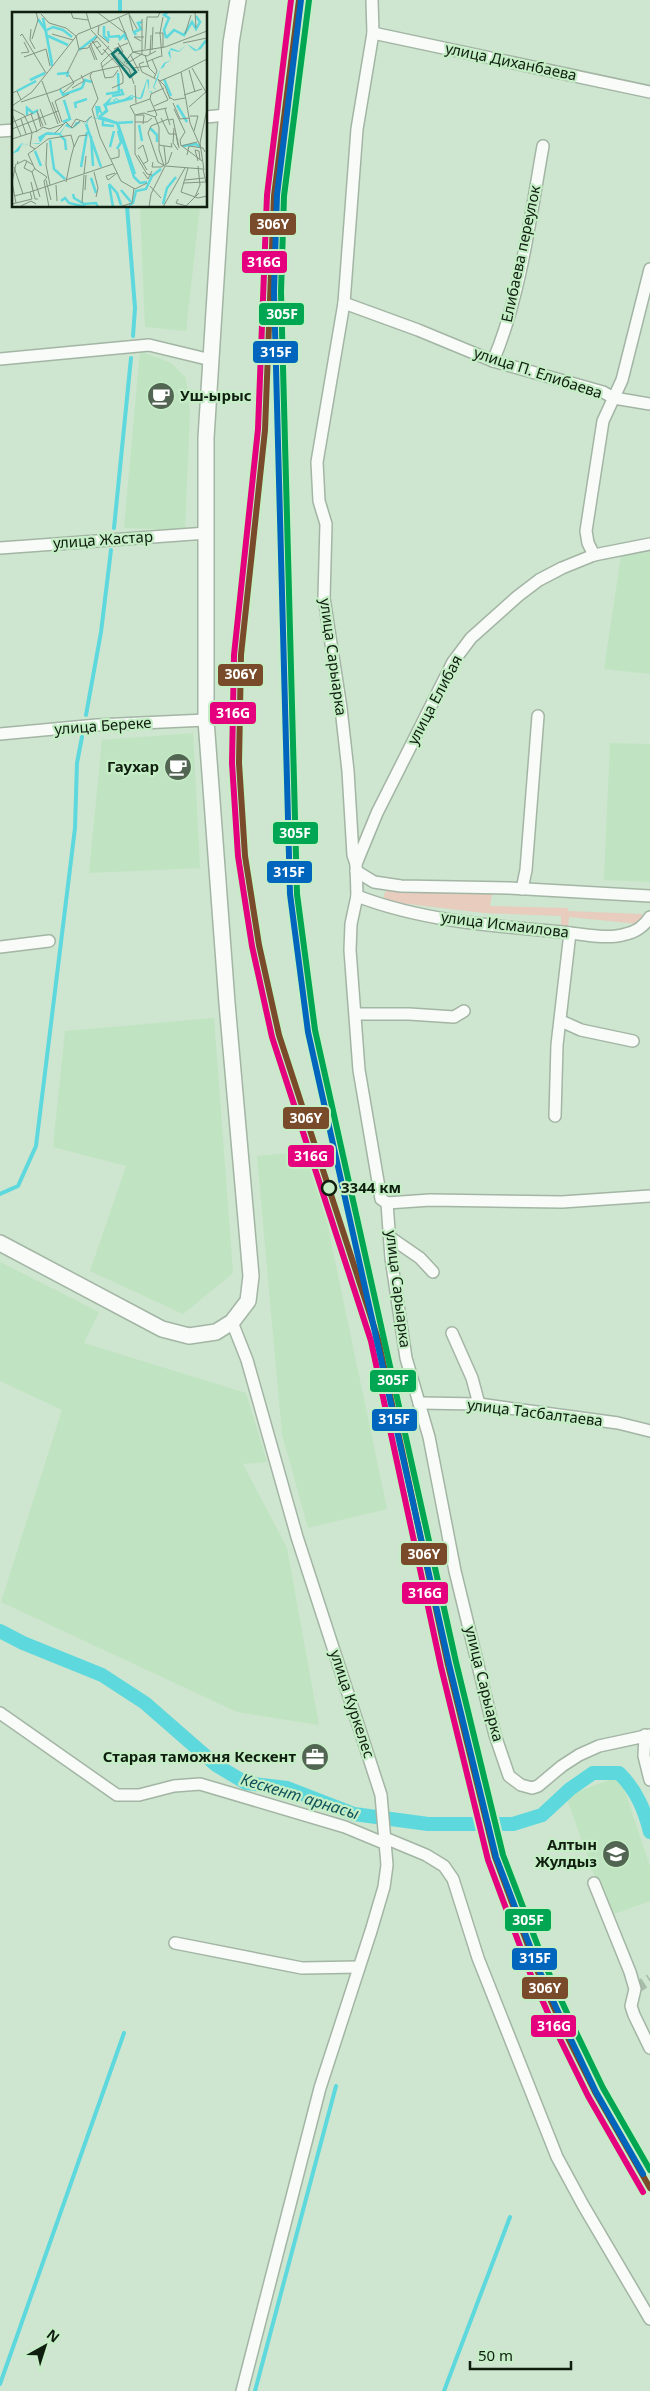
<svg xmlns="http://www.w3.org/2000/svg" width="650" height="2391" font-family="'Noto Sans',sans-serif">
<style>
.built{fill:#c0e4c1}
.green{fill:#e8ccbe}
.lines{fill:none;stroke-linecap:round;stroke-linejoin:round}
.stream{stroke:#5dd8dd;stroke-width:4}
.canal{stroke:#5dd8dd;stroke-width:14}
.street-tunnel{stroke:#a8bda9;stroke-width:11;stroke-dasharray:11 5.5;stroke-linecap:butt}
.street-casing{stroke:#a3b5a4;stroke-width:14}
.secondary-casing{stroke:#a3b5a4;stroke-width:18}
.street{stroke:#f8fbf8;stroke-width:11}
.secondary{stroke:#f8fbf8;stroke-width:15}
.rail-1-casing{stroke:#c5eec6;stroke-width:10}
.rail-2-casing{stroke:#c5eec6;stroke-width:10}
.rail-3-casing{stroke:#c5eec6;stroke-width:10}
.rail-4-casing{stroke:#c5eec6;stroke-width:10}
.rail-1{stroke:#7a4b2a;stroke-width:6}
.rail-2{stroke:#e5007d;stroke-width:6}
.rail-3{stroke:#00a651;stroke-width:6}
.rail-4{stroke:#0065bd;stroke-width:6}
.stop-dot{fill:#c5eec6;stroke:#0f1e0f;stroke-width:2.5}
.labels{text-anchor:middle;stroke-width:4.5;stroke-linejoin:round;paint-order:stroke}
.street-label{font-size:15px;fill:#0f1e0f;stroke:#c5eec6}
.poi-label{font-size:15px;font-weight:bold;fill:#0f1e0f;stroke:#c5eec6;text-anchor:end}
.stop-label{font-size:15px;font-weight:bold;fill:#0f1e0f;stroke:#c5eec6;text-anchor:start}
.water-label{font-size:16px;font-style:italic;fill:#105259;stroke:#c5eec6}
.inset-river{fill:none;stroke:#5dd8dd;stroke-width:2.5}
.inset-road{fill:none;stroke:#829582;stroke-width:1}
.view{fill:#0f766e;fill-opacity:0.15;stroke:#0f766e;stroke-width:2.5}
.inset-edge{fill:none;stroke:#0f1e0f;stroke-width:2.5}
.line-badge{stroke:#c5eec6;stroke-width:2}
.badge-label{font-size:14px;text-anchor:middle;font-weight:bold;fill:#fff}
</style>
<rect width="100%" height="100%" fill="#cee5cf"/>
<g class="built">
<path d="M140 206H200L186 331 145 327Z"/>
<path d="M140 351 171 363 186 378 190 411 185 530 124 528Z"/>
<path d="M650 552V674L604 669 621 556Z"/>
<path d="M193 733 200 868 89 873 102 740Z"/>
<path d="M610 743 650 744V882L604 880Z"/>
<path d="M214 1018 233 1273 183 1314 90 1271 126 1166 53 1147 65 1031Z"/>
<path d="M312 1151 387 1509 308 1528 282 1434 257 1156Z"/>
<path d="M0 1262 99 1312 84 1343 246 1393 267 1462 243 1464 287 1548 319 1725 237 1712 1 1602 62 1410 0 1381Z"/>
<path d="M620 1776 650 1867V1901L609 1916 566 1796Z"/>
</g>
<path class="green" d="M388 890 492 894 490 906 568 908V911L642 914V919L639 924 569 917 568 927 561 926V916L484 913 383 901 385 892Z"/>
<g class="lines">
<g class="stream">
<path d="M120 0V14"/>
<path d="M127 206 135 308 133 336"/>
<path d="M114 528 131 358"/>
<path d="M86 715 101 632 111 550"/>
<path d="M0 1194 18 1186 36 1146 75 828 77 763 82 737"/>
<path d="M0 2384 124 2033"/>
<path d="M255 2391 336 2086"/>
<path d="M444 2391 510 2217"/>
</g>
<path class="canal" d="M0 1631 23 1643 102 1675 145 1703 216 1765 246 1783 287 1788 354 1814 428 1824H513L542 1815 570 1789 593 1773H619C636 1790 644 1808 650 1832"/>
<path class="street-tunnel" d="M635 1989 650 1979"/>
<g class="street-casing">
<g id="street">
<path d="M373 33 650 92"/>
<path d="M206 117 226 115"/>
<path d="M0 131 14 130"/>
<path d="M344 303 418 330 493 361 603 392 614 398 650 404"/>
<path d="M0 359 149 345 211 360"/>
<path d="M493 361C520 299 531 213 543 146"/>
<path d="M0 548 207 533"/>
<path d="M594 555 588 543 586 531 603 421 622 380 650 269"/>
<path d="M0 734 97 725 206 720"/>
<path d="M356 864 353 855 348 771 341 708 324 598 326 524 319 501 317 462 344 303 357 129 373 33 372 0"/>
<path d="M356 871 374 882 401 886 509 888 650 896"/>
<path d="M522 889 526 870 538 716"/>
<path d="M357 896C422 921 493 926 562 932 582 934 607 940 626 934 636 932 645 925 650 917"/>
<path d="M0 947 49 941"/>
<path d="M356 1014H409L454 1017 464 1011"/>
<path d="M561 1021 581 1030 633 1041"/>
<path d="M555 1116 557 1045 570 933"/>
<path d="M387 1203 381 1199 359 1070 350 950 351 924 357 896 356 864 377 813 453 662 471 638 518 596 539 580 562 568 594 555 650 544"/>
<path d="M387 1203 391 1258 406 1358 429 1437 455 1571 495 1735 509 1776 521 1785 532 1788 538 1786 562 1766 579 1755 599 1746 650 1735"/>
<path d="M387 1203 430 1200 562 1202 650 1196"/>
<path d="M391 1238 420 1258 433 1272"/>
<path d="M232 1322 247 1360 297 1537 381 1795 387 1865 384 1887 371 1931 320 2088 242 2391"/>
<path d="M452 1333 472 1378 479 1404"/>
<path d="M419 1403 479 1404 618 1423 650 1431"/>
<path d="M0 1713 117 1795H139L174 1786 200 1784 345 1827 386 1844"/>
<path d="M645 1735 644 1756 650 1780"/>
<path d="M385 1838 426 1855 444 1866 453 1879 478 1958 557 2157 583 2205 650 2319"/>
<path d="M594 1883 630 1972 635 1989 631 2006 634 2015 650 2048"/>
<path d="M175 1943 302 1968 359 1967"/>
</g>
</g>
<g class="secondary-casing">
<path id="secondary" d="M0 1243 162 1329 189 1336 216 1332 232 1322 248 1301 251 1276 227 1003 206 720V438L231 43 238 0"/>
</g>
<use href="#street" class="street"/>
<use href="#secondary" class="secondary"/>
<g class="rail-1-casing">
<path id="rail-1" d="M299 0 274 196 265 430 241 655 239 763 245 856 259 945 279 1035 378 1339 448 1665 495 1857 537 1970 564 2030 595 2092 650 2188"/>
</g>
<g class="rail-2-casing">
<path id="rail-2" d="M291 0 267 195 258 429 234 655 232 763 238 856 252 946 272 1037 371 1341 441 1667 488 1860 530 1973 557 2033 588 2096 643 2192"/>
</g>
<g class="rail-3-casing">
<path id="rail-3" d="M309 0 284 196 281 292 297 894 315 1030 456 1662 503 1855 546 1967 573 2026 603 2088 650 2170"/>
</g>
<g class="rail-4-casing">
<path id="rail-4" d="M301 0 277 195 274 292 290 894 308 1032 449 1664 496 1857 539 1970 566 2029 596 2092 643 2174"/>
</g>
<use href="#rail-1" class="rail-1"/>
<use href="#rail-2" class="rail-2"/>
<use href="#rail-3" class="rail-3"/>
<use href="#rail-4" class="rail-4"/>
</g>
<defs>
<g id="cafe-disc" transform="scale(1.4375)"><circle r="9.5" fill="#526452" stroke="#c5eec6"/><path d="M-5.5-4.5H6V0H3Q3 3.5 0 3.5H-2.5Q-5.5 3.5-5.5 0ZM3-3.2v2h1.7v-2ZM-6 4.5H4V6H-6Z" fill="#fff"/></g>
<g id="office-disc" transform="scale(1.4375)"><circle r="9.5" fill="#526452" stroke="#c5eec6"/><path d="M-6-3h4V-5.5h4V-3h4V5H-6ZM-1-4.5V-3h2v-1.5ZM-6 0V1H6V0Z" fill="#fff"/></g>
<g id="school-disc" transform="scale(1.4375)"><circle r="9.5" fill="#526452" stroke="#c5eec6"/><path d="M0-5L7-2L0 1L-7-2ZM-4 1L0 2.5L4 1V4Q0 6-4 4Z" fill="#fff"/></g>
</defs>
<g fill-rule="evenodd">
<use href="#cafe-disc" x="161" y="396"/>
<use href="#cafe-disc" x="178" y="767"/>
<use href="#office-disc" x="315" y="1757"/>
<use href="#school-disc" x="616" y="1854"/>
</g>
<circle class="stop-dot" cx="329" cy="1188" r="7"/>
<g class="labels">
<g class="street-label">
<text transform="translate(511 62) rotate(12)" y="5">улица Диханбаева</text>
<text transform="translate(521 254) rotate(-78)" y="5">Елибаева переулок</text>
<text transform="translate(538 373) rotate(18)" y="5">улица П. Елибаева</text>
<text transform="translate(103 540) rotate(-4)" y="5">улица Жастар</text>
<text transform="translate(333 657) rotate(82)" y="5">улица Сарыарка</text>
<text transform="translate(435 700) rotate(-62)" y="5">улица Елибая</text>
<text transform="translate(103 726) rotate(-4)" y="5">улица Береке</text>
<text transform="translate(505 925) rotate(7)" y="5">улица Исмаилова</text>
<text transform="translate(398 1289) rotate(83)" y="5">улица Сарыарка</text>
<text transform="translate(535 1413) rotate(7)" y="5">улица Тасбалтаева</text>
<text transform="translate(484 1684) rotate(76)" y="5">улица Сарыарка</text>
<text transform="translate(352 1704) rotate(72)" y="5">улица Куркелес</text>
</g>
<g class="poi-label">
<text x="180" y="401" text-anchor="start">Уш-ырыс</text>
<text x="159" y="772">Гаухар</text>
<text x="296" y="1762">Старая таможня Кескент</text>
<text x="597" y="1850">Алтын<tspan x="597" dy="17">Жулдыз</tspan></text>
</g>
<g class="stop-label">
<text x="341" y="1193">3344 км</text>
</g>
<g class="water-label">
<text transform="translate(300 1796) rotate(17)" y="6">Кескент арнасы</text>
</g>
</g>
<g transform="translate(12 12)">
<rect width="195" height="195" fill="#cee5cf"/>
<path d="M192 29 193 28 195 29 189 37 184 39H183L179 36 175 32 167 40 158 38 159 48 153 52 152 55 148 57 146 66 142 75 144 77V78L141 80 139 81 137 79 135 68 131 84 129 87H127L119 84 117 87 109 90 104 87 103 89H101L99 86 98 90 92 93 95 96 94 98V99L90 102 87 100 85 107 78 105 75 112H73L69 110 60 117 53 114 48 123H34L27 132 18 131 14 133 10 132 7 139 0 142 10 131 13 133 18 131H28L26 125 35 120 48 121 55 111 60 117 64 110H69L74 112 77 105 85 106 83 94H88L90 101 94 97 91 93 99 85 101 89 104 86 109 89 119 83 128 86 135 67 137 68V79L141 80 144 78 141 75 148 57 152 51 159 48 156 41 159 36 167 39 175 32 185 38Z" fill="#5dd8dd"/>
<path class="inset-river" d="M31 6 40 51M26 7 34 19 40 54M92 14V24L97 29M35 18 41 15 51 18 60 25M96 19 97 25 107 24 108 27 113 22 114 28M124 23 122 20 129 17 126 11 130 10M36 24 56 33M154 26 162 18 172 23 180 10 184 17 188 10 184 4M154 26 152 18 157 6 152 3 156 0M67 38 85 24M45 62 56 61 55 65M152 67 159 84M18 68 33 61M70 76 73 68 80 70M48 77 51 83 70 76M5 79 24 69M94 82 107 80 106 61M100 84 111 82 109 77M165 93 175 110M64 96 63 91 75 87M15 103V96L21 101 26 98M87 105 95 99 93 93 121 86M88 105 105 111M86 106 104 111M91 108V113L102 114M51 110 58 107 52 88M105 111 122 165 128 171 135 170M105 111 121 110M74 112 89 155M106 112 123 162M127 113 130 129M138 116 145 123V130M48 123 53 128 54 138M79 124 81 154M38 128 42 157 53 167M171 134 184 132 188 135M98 135 102 119M105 137 109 130 106 119M23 139 29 154M69 155 75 120M79 166 84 181M97 172 105 181 109 193M97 172 101 195M109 178 119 190M61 182 62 186 72 192 84 191 86 195M49 189 53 186 57 191 74 195M151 192 155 176 164 165M117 193 121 191 124 179 134 177 140 164 149 157"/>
<path class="inset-road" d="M59 0 61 6 76 8M74 0 79 17M85 0 113 21M183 0 184 16M29 2 37 11 54 16 64 24M117 2 125 17M117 3 121 19M107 6 121 40 153 35 195 19M87 13 86 22 97 31M19 17 18 28 23 37M79 18 112 53 80 60 78 64 86 87 80 97 88 125 109 169 123 177 135 171M143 21H151V36M148 21 150 45M148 21 151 5M40 22 61 28M173 22 179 3M8 24 10 22 34 61M20 27 26 8 24 0M80 29 90 43 97 34M129 29 122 25H132M78 31 85 48M81 31 85 29 89 34 84 36M106 31 111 40 106 42M171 31 195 26M77 33 83 48M67 37 76 36 85 25M91 37 107 54 111 64V71L100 76M102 37 116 31M133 37 135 5H146L148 0M140 38 141 15M9 41 17 40 12 30M98 42 89 51 93 66 101 65 106 58M118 42 127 59M138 42 139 23M133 43 137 56 143 62M12 45 34 37 38 54M140 47 145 59 142 66M132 50 127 52 130 60 144 67M134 50 149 44M112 51 121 40 135 44 144 39M114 52 130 42V7M112 53 117 57 122 72M90 55 104 44M121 56 136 54M180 56 195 82M177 58 183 80M55 61 67 37 64 24M30 69 46 112M148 69 169 60M123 73 124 91M60 76 72 69 69 63M0 81 5 79 9 88M51 81 62 71 57 63M172 83 190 77M157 85 162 88 173 86M138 87 139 82 152 76M43 89 50 110M43 89 57 82M9 90 46 78 80 60M40 90 48 111M161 91 168 107 178 106M0 94 20 80 66 22 120 0M142 94 156 88 146 67 153 74 158 87M177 95 195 79M0 97 12 103 16 111M28 97 34 113M153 97 158 113M162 97 173 120 168 128 169 134 185 130M135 100 155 96M0 102 9 124M123 103 132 101 143 105M124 103H132L131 112M178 104H186L182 119M143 105 147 115V138L152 154M149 106 157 122H164L166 133M9 107 14 122M157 108 161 107 167 136M1 110 21 101M123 110H135L140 106M16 111 20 121 18 134 23 137M29 115 25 99 31 114M59 115 64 107 73 110 80 104M162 116 161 131 166 138M0 117 46 99M24 120 31 115 37 117 52 112M43 121 54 110 60 116 68 109M0 127 25 119 19 102M35 131 34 153 38 173M147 133 160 135 159 131M152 134 154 152M170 134 190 149M188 134 178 111 169 60 195 47M62 135 67 124 75 123M23 137 16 142 23 157 35 165 32 169 37 195M23 137 36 127 59 123 62 134 59 145M126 137 131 133 136 149 131 152M126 143 135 158M175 143 177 134 191 136 193 140M99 147 107 145V137M6 149 5 152 13 148 21 153M15 149 12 156 20 160M186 149 183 138 187 139 188 148M141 150 140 155H149L156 151 160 140M4 152 0 170 4 191M151 153 146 150 136 121 139 114 156 107M2 155 11 182M23 156 20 160 28 185M176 156 169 180 186 186 195 184M192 158 188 131 195 97M82 160 86 176 84 185M131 160 136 167 140 159M103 161 94 164 96 168 105 161M72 162 74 144M140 163 135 162 123 142V103L118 94 138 87 145 103 143 105M34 168 39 188M173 168 192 166M19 170 23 187H26M54 170 59 145M172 171 193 170M44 173 45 189M138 174 149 186M73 178 74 163M2 184 18 180M183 185 188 173 186 154M166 187 164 191 174 194 187 181M70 191 72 163M0 192 20 187 18 180 101 152M9 194 19 189 24 192M107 195 120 191 122 176M137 195 139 182 153 154 191 157 194 171M151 195 173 156"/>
<path class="view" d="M106 37 124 60 118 65 100 42Z"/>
<rect width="195" height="195" class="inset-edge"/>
</g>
<g class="line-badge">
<rect x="249" y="212" width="48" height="24" rx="5" fill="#7a4b2a"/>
<rect x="241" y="250" width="47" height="24" rx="5" fill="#e5007d"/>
<rect x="258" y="302" width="47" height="24" rx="5" fill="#00a651"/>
<rect x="252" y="340" width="47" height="24" rx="5" fill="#0065bd"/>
<rect x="217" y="663" width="47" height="24" rx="5" fill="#7a4b2a"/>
<rect x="209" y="701" width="48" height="24" rx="5" fill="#e5007d"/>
<rect x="272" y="821" width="47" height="24" rx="5" fill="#00a651"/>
<rect x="266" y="860" width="47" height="24" rx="5" fill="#0065bd"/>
<rect x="282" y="1106" width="48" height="24" rx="5" fill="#7a4b2a"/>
<rect x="287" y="1144" width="48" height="24" rx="5" fill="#e5007d"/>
<rect x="369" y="1369" width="48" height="24" rx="5" fill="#00a651"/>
<rect x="371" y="1408" width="47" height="24" rx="5" fill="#0065bd"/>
<rect x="400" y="1542" width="48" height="24" rx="5" fill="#7a4b2a"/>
<rect x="401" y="1581" width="48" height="24" rx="5" fill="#e5007d"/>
<rect x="504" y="1908" width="48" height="24" rx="5" fill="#00a651"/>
<rect x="511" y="1947" width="47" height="24" rx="5" fill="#0065bd"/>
<rect x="521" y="1976" width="48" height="24" rx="5" fill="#7a4b2a"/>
<rect x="530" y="2014" width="47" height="24" rx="5" fill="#e5007d"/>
</g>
<g class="badge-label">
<text x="273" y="229">306Y</text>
<text x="264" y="267">316G</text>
<text x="282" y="319">305F</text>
<text x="276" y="357">315F</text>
<text x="241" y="679">306Y</text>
<text x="233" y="718">316G</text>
<text x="295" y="838">305F</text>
<text x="289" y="877">315F</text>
<text x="306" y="1123">306Y</text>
<text x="311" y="1161">316G</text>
<text x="393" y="1385">305F</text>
<text x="394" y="1424">315F</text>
<text x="424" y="1559">306Y</text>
<text x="425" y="1598">316G</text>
<text x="528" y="1925">305F</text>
<text x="535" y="1963">315F</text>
<text x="545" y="1993">306Y</text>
<text x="554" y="2031">316G</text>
</g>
<g transform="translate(45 2346) rotate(39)" stroke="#c5eec6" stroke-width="4" paint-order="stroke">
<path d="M0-4L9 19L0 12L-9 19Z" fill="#0f1e0f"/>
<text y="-8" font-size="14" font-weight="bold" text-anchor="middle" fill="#0f1e0f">N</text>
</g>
<path d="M470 2361v8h101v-8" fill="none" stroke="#0f1e0f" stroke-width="2.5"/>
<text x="478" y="2361" font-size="15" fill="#0f1e0f" stroke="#c5eec6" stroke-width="4" paint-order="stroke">50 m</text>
</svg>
